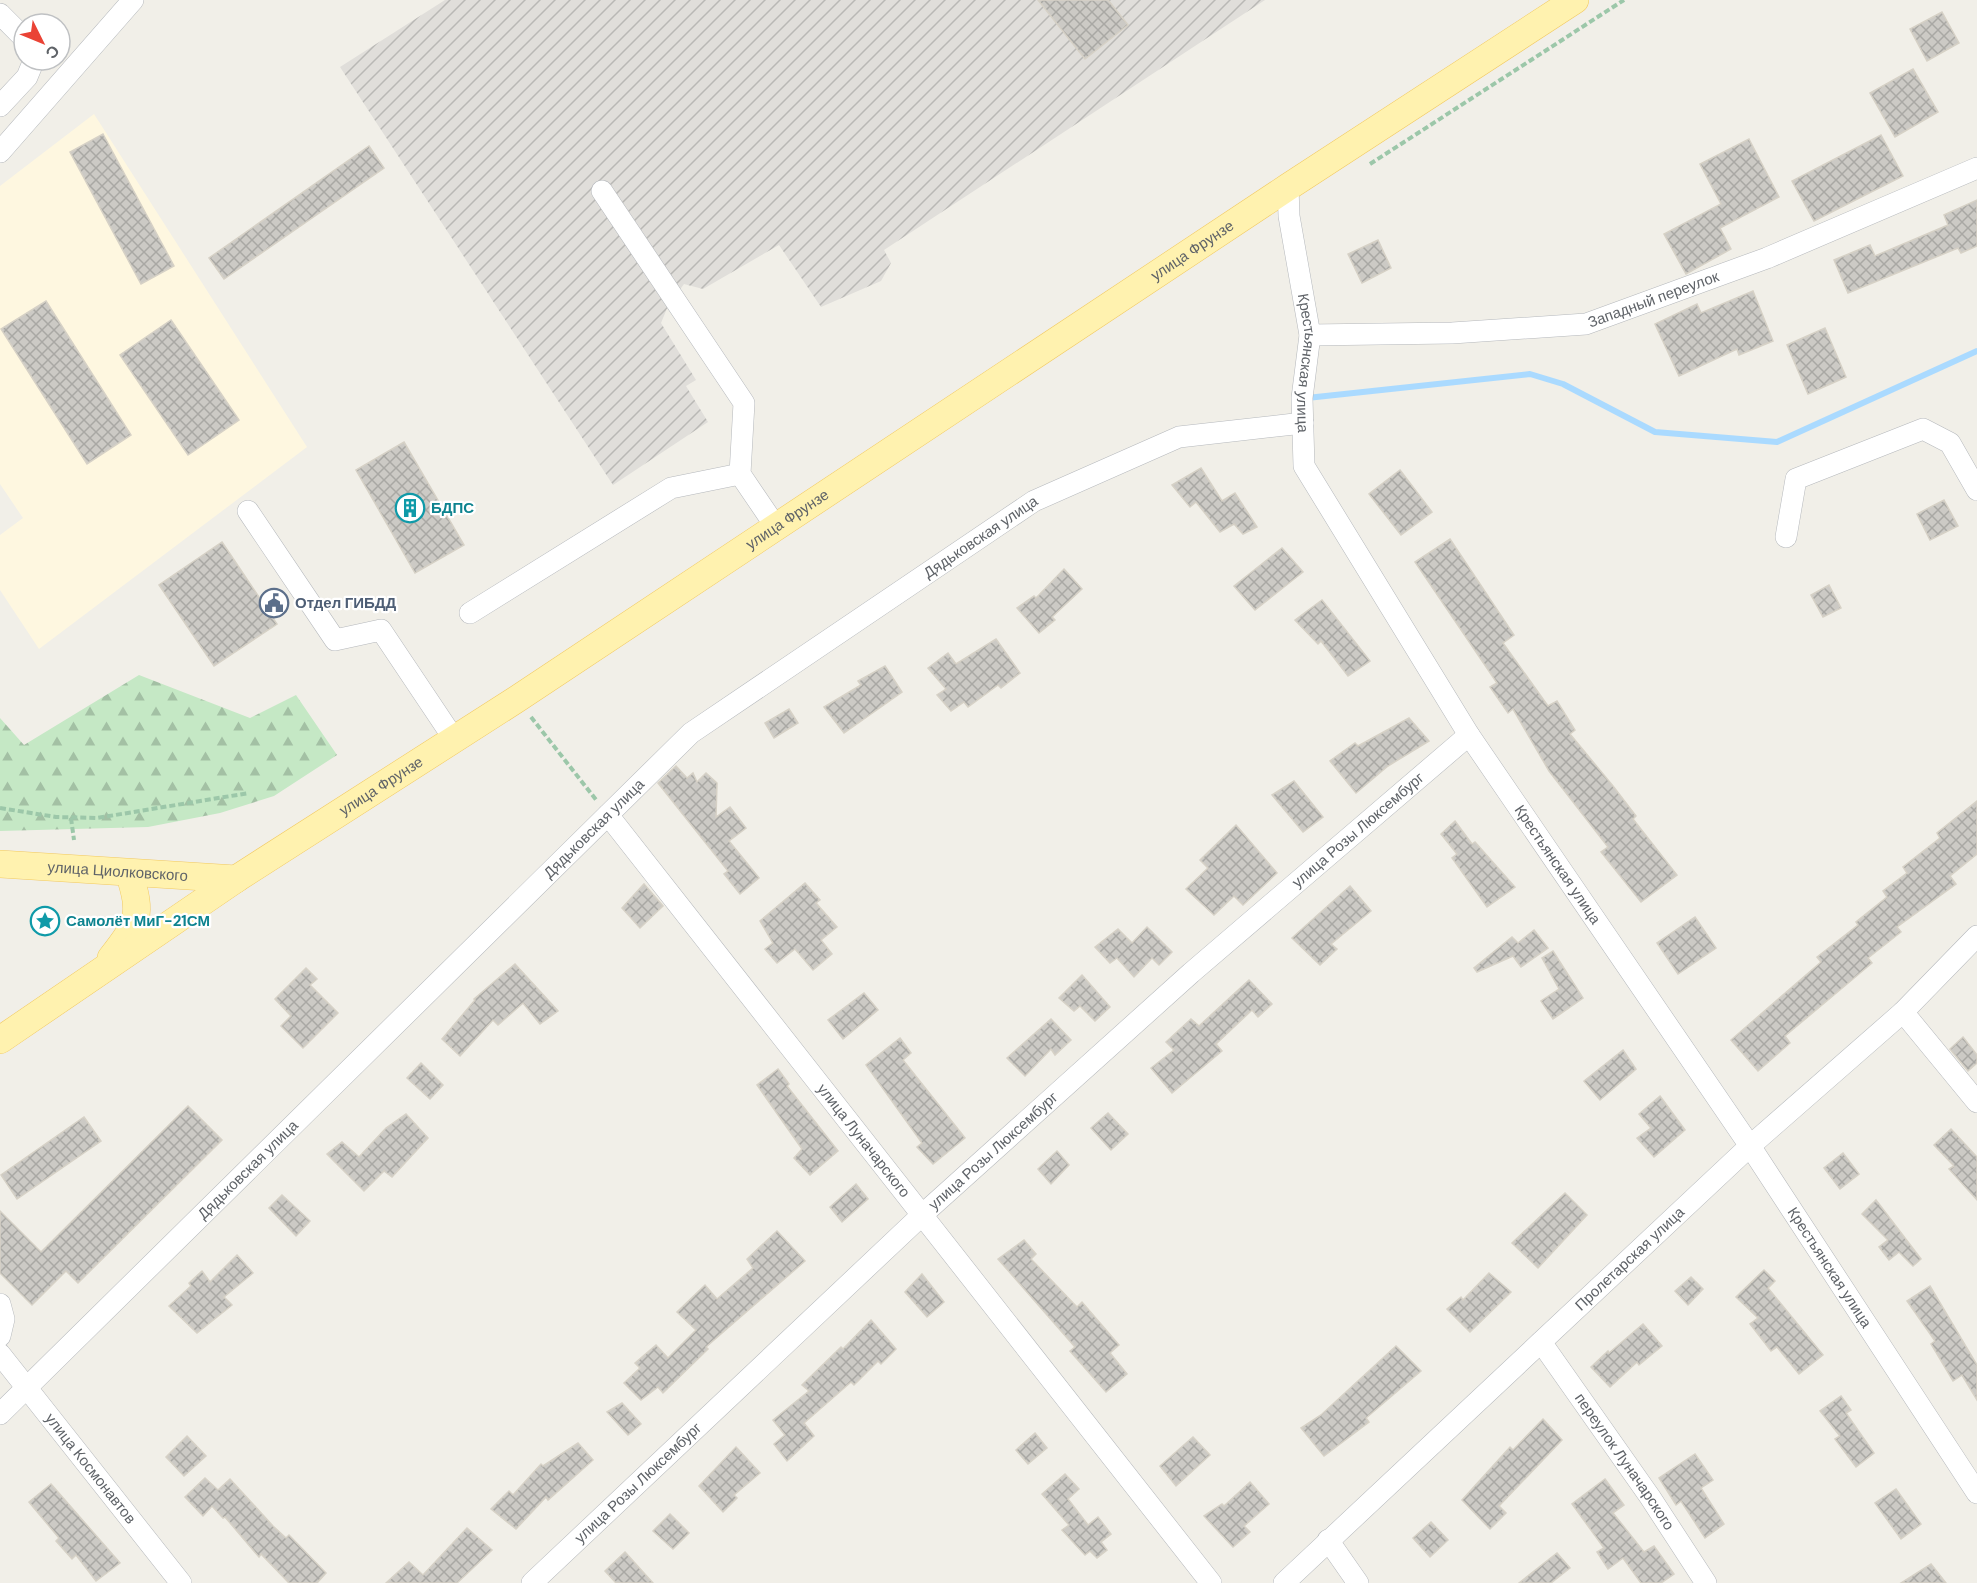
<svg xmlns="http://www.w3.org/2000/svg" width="1977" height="1583" font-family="'DM Sans',sans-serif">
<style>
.commercial{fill:#fef7e0}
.industrial{fill:url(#industrial-furrows)}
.forest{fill:url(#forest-firs)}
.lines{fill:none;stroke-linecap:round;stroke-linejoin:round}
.stream{stroke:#aadaff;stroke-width:6}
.building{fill:url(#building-cross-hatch);stroke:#d6d1c6;stroke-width:1.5}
.minor-casing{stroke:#b5b8bc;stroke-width:22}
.major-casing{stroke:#f2c960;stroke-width:28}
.path{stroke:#9cc7a9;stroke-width:4;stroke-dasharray:6 3;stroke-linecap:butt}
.minor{stroke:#fff;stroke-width:21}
.major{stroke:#fff2af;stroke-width:27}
.labels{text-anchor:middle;stroke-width:4.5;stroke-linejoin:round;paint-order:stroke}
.street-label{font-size:15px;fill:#5f6368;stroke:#fff}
.culture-label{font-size:15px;font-weight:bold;fill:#0d838f;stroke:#fff;text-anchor:start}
.service-label{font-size:15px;font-weight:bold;fill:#4e5e75;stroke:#fff;text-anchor:start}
</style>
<defs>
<pattern id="industrial-furrows" width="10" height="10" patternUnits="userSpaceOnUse" patternTransform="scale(1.5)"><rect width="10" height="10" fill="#e0deda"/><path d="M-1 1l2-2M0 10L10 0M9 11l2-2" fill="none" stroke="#b9b8b5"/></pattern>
<pattern id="forest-firs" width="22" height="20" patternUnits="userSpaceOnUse" patternTransform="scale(1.5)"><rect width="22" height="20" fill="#c5e8c5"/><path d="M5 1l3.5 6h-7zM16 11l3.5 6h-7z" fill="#a3c0a4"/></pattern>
<pattern id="building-cross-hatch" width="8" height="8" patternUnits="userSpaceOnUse" patternTransform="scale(1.5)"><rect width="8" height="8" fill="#cccac5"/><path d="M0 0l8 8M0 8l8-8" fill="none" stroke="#a9a8a4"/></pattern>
</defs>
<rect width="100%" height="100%" fill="#f1efe8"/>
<path class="commercial" d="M94 114 307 447 39 649 0 590V535L23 518 0 484V186Z"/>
<path class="industrial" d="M445 0H1265L884 250 891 263 881 281 821 307 779 245 703 289 684 284 668 306 661 323 696 380 686 386 708 422 613 485 340 67Z"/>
<path class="forest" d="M139 675 250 718 296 695 337 755 274 796 220 813 148 827 0 831V718L24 745Z"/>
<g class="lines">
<path class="stream" d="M1307 398 1530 374 1563 384 1655 432 1777 442 1977 351"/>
</g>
<g class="building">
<path d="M1038 0H1108L1128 25 1085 59Z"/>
<path d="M1942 12 1959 43 1927 61 1910 29Z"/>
<path d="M1913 69 1938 112 1895 137 1870 93Z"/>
<path d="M103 134 174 266 141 284 70 152Z"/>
<path d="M1881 135 1903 176 1814 221 1792 181Z"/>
<path d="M1749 139 1779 197 1720 228 1731 249 1686 274 1664 234 1721 204 1700 164Z"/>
<path d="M369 146 384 168 224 279 209 258Z"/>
<path d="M1977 200V246L1961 253 1958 248 1848 293 1834 260 1870 245 1875 256 1948 225 1944 215Z"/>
<path d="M1378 240 1391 268 1362 283 1348 254Z"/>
<path d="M1753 291 1773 341 1739 355 1737 349 1679 376 1655 324 1697 304 1701 313Z"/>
<path d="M46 301 131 435 87 464 1 329Z"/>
<path d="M171 320 239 420 188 455 120 355Z"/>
<path d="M1825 328 1846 377 1808 394 1787 345Z"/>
<path d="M404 442 464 545 415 573 356 470Z"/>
<path d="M1201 468 1222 501 1235 493 1257 527 1243 534 1234 524 1220 532 1196 502 1190 507 1172 485Z"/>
<path d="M1400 470 1432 512 1401 535 1369 494Z"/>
<path d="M1944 500 1958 526 1930 540 1917 514Z"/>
<path d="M1450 539 1514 635 1503 643 1548 706 1557 701 1575 730 1570 734 1613 786 1636 816 1633 819 1677 875 1641 902 1601 852 1608 847 1549 771 1513 709 1508 713 1490 687 1497 683 1415 562Z"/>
<path d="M222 542 277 624 214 666 159 585Z"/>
<path d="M1282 548 1303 572 1255 610 1234 586Z"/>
<path d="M1064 569 1082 589 1052 617 1055 620 1039 633 1017 608 1034 596 1036 598Z"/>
<path d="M1829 585 1841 608 1823 617 1811 595Z"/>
<path d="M1322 600 1370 661 1348 676 1321 641 1318 644 1295 620Z"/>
<path d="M996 639 1020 673 1001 688 998 685 968 707 964 702 951 711 937 695 946 689 928 668 948 653 956 664Z"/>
<path d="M885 666 902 692 844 733 824 707 861 685 858 681Z"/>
<path d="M789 709 798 723 774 738 765 723Z"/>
<path d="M1409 718 1429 741 1388 766 1356 793 1330 761 1355 743 1358 746Z"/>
<path d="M676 766 687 778 693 773 697 782 706 773 717 783 716 817 730 807 746 828 729 841 759 878 740 894 724 874 728 871 658 783Z"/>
<path d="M1294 781 1323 817 1303 832 1272 795Z"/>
<path d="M1977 801V854L1950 876 1956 884 1897 927 1901 932 1868 958 1872 963 1785 1036 1790 1043 1758 1071 1731 1040 1821 962 1817 957 1858 925 1856 922 1887 897 1883 891 1907 873 1903 867 1940 838 1937 833Z"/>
<path d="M1455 821 1472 844 1475 842 1515 887 1487 907 1452 858 1457 854 1441 834Z"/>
<path d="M1236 825 1277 873 1243 905 1234 896 1214 915 1186 889 1208 868 1200 860Z"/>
<path d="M805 883 820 900 816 903 837 927 821 940 832 954 813 970 795 949 777 963 765 949 773 943 760 921Z"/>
<path d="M644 884 663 906 640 928 622 908Z"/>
<path d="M1350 886 1371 911 1331 944 1337 949 1320 965 1292 938Z"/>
<path d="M1695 917 1716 948 1678 974 1657 943Z"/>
<path d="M1147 927 1172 952 1159 965 1152 958 1134 977 1117 958 1110 963 1095 947 1118 929 1132 943Z"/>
<path d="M1534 930 1548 948 1521 967 1513 956 1477 972 1474 968 1512 937 1518 943Z"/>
<path d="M1553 951 1583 998 1553 1019 1541 1001 1559 989 1542 958Z"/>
<path d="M515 964 558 1011 540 1024 523 1003 498 1025 493 1020 460 1056 442 1039 475 1000 474 999Z"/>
<path d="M306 968 317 979 310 985 338 1013 303 1048 281 1026 291 1016 275 999Z"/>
<path d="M1082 975 1110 1007 1095 1021 1080 1006 1074 1011 1059 998Z"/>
<path d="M1249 980 1272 1004 1258 1017 1252 1010 1216 1044 1222 1051 1172 1093 1151 1068 1174 1050 1166 1042 1191 1019 1199 1026Z"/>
<path d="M864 993 878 1010 843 1039 828 1020Z"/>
<path d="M1051 1019 1071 1040 1055 1055 1051 1049 1025 1076 1007 1058Z"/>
<path d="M1963 1037 1977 1055V1063L1968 1071 1950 1049Z"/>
<path d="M900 1038 911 1053 903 1060 965 1138 933 1164 917 1147 922 1143 866 1065Z"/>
<path d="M1623 1050 1636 1069 1600 1100 1584 1081Z"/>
<path d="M421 1063 443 1085 430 1099 407 1078Z"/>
<path d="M778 1069 789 1084 787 1086 838 1151 810 1175 794 1158 802 1149 757 1085Z"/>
<path d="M1660 1096 1685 1130 1654 1157 1637 1138 1651 1128 1639 1114Z"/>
<path d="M188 1106 222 1140 78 1283 66 1271 32 1305 0 1273V1211L41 1252Z"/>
<path d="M1108 1113 1128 1134 1111 1150 1091 1128Z"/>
<path d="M406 1114 428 1138 392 1177 384 1171 364 1191 327 1154 342 1142 359 1157 386 1128Z"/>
<path d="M84 1117 101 1141 17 1199 1 1175Z"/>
<path d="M1951 1129 1977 1157V1200L1949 1169 1954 1166 1934 1145Z"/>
<path d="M1057 1151 1069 1165 1051 1184 1038 1169Z"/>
<path d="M1843 1153 1859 1174 1840 1189 1824 1168Z"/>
<path d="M856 1184 868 1199 842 1222 830 1207Z"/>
<path d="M1565 1193 1587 1215 1538 1268 1512 1243Z"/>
<path d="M282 1195 310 1221 296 1236 269 1208Z"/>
<path d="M1876 1200 1921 1259 1913 1266 1899 1252 1889 1260 1879 1247 1888 1240 1862 1214Z"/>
<path d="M777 1231 805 1261 706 1347 708 1349 663 1393 658 1387 641 1400 624 1383 640 1368 635 1363 656 1345 668 1358 696 1330 677 1312 705 1285 717 1299 753 1268 747 1259Z"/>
<path d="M1024 1240 1036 1254 1031 1259 1077 1307 1082 1302 1119 1345 1110 1353 1127 1374 1106 1392 1070 1351 1075 1347 998 1259Z"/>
<path d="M237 1255 253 1273 224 1297 232 1305 197 1333 169 1306 191 1286 189 1283 202 1271 210 1282Z"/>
<path d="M1764 1270 1775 1281 1768 1288 1823 1355 1799 1374 1777 1347 1771 1351 1750 1324 1758 1318 1736 1297Z"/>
<path d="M1489 1273 1511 1292 1470 1332 1447 1309 1461 1297 1463 1300Z"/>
<path d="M922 1274 944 1302 927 1317 905 1292Z"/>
<path d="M1691 1277 1703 1289 1688 1305 1675 1291Z"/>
<path d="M1930 1286 1977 1365V1400L1962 1375 1953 1381 1931 1344 1935 1341 1907 1301Z"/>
<path d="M871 1320 896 1349 881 1364 878 1361 854 1385 851 1382 804 1423 814 1436 787 1461 774 1444 785 1435 773 1420 809 1391 802 1385 841 1347 843 1349Z"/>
<path d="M1643 1324 1662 1346 1639 1365 1637 1362 1610 1387 1591 1367 1608 1351 1609 1353Z"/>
<path d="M1396 1346 1421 1371 1366 1418 1369 1422 1324 1456 1301 1428 1321 1415Z"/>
<path d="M1841 1396 1851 1410 1846 1413 1874 1453 1856 1467 1835 1439 1840 1436 1820 1411Z"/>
<path d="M622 1403 641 1424 628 1435 607 1412Z"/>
<path d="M1543 1419 1562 1440 1499 1506 1506 1513 1490 1529 1462 1500 1510 1447 1513 1450Z"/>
<path d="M1035 1433 1047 1448 1028 1464 1016 1450Z"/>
<path d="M187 1436 206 1456 184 1476 166 1457Z"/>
<path d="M1193 1437 1210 1455 1176 1486 1160 1466Z"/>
<path d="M578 1443 593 1460 548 1500 546 1497 516 1529 491 1509 509 1491 513 1495 541 1464 543 1466Z"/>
<path d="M736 1447 760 1473 734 1495 737 1498 723 1512 699 1486Z"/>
<path d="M1695 1454 1713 1480 1701 1488 1724 1524 1705 1538 1681 1501 1676 1505 1659 1478Z"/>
<path d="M1065 1474 1079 1489 1068 1499 1088 1525 1098 1517 1111 1534 1101 1542 1107 1550 1097 1558 1090 1551 1085 1555 1062 1530 1069 1525 1042 1494Z"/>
<path d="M205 1478 218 1490 230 1479 273 1526 286 1538 289 1535 326 1573 317 1583H289L261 1554 259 1557 225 1517 223 1518 212 1506 203 1516 185 1497Z"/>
<path d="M1605 1479 1624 1505 1613 1513 1644 1552 1654 1546 1674 1574 1661 1583H1641L1623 1558 1608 1569 1597 1552 1604 1548 1572 1504Z"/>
<path d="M1250 1482 1269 1504 1244 1526 1250 1532 1233 1547 1204 1516 1222 1504 1224 1506Z"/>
<path d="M51 1484 120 1563 96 1581 76 1555 72 1559 56 1541 59 1538 29 1502Z"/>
<path d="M1896 1489 1921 1524 1901 1539 1875 1503Z"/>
<path d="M670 1514 689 1533 673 1549 653 1531Z"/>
<path d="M1431 1522 1448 1540 1430 1557 1413 1538Z"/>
<path d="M467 1528 492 1550 457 1583H386L409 1562 423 1575Z"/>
<path d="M625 1552 653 1583H616L605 1571Z"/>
<path d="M1557 1553 1570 1568 1551 1583H1519Z"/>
<path d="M1931 1564 1946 1583H1901Z"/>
</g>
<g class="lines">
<g class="minor-casing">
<g id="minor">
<path d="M0 14 24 38"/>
<path d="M0 106 27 77 34 60"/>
<path d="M0 152 133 0"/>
<path id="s1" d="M1288 187 1289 216 1310 335 1302 398 1304 466 1469 735 1750 1146 1977 1493"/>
<path d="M602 191 744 403 740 474 776 527"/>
<path id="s2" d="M1310 335 1452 333 1586 324 1767 258 1977 168"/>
<path d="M248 511 335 640 381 630 454 739"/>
<path d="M1786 537 1796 479 1923 429 1950 443 1977 490"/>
<path d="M470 613 671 488 740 474"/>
<path id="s3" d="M608 815 1211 1583"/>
<path d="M1903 1012 1977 1102"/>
<path d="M0 1304 4 1319 0 1336"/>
<path id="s4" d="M1541 1342 1650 1497 1706 1583"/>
<path id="s5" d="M0 1354 181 1583"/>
<path id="s6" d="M0 1414 691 733 1034 501 1179 437 1303 423"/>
<path d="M1328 1540 1358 1583"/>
<path id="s7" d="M532 1583 922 1215 1191 973 1469 735"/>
<path id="s8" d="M1284 1583 1750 1146 1903 1012 1977 936"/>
</g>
</g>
<g class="major-casing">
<g id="major">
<path id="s9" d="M0 864 236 879"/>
<path d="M111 958C138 923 143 916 129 873"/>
<path id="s10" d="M0 1040 236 879 517 699 1288 187 1575 0"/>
</g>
</g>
<g class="path">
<path d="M1370 164 1624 0"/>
<path d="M531 717 597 801"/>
<path d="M0 808 56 817 97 818 249 793"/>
<path d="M71 818 74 840"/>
</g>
<use href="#minor" class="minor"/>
<use href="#major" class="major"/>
</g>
<defs>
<g id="building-ring" transform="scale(1.5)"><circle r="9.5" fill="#fff" stroke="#0f9aa8" stroke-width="1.5"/><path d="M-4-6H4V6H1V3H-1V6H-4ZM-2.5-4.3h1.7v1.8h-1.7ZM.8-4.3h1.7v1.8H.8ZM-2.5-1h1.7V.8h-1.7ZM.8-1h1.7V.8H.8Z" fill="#0f9aa8"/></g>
<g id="civic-ring" transform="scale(1.5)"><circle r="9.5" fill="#fff" stroke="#5c6f8a" stroke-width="1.5"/><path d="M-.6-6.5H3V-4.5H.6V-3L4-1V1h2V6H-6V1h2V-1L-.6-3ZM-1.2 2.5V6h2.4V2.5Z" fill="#5c6f8a"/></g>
<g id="sight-ring" transform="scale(1.5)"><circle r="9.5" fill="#fff" stroke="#0f9aa8" stroke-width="1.5"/><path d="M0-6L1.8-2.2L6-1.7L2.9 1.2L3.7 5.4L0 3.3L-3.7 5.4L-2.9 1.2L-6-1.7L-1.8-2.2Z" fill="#0f9aa8"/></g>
</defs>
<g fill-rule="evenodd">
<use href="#building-ring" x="410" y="508"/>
<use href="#civic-ring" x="274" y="603"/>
<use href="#sight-ring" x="45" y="921"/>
</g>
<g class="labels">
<g class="street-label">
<text dy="5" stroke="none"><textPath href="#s10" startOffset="1430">улица Фрунзе</textPath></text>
<text dy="5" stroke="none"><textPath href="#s2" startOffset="348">Западный переулок</textPath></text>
<text dy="5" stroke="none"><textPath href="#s1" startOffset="178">Крестьянская улица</textPath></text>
<text dy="5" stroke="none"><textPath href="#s10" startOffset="944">улица Фрунзе</textPath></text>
<text dy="5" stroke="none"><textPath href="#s6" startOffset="1320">Дядьковская улица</textPath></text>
<text dy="5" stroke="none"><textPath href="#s10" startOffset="458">улица Фрунзе</textPath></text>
<text dy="5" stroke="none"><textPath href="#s6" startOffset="834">Дядьковская улица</textPath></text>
<text dy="5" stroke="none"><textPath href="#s7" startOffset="1118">улица Розы Люксембург</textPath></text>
<text dy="5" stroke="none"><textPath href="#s1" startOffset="754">Крестьянская улица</textPath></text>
<text dy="5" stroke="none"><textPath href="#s9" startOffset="118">улица Циолковского</textPath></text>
<text dy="5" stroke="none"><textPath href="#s3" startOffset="414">улица Луначарского</textPath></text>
<text dy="5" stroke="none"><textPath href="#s7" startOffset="632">улица Розы Люксембург</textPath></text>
<text dy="5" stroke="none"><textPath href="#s6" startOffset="348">Дядьковская улица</textPath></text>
<text dy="5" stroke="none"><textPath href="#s8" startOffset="474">Пролетарская улица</textPath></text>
<text dy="5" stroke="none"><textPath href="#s1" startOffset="1240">Крестьянская улица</textPath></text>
<text dy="5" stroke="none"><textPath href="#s4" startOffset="146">переулок Луначарского</textPath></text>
<text dy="5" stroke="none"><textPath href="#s5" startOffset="146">улица Космонавтов</textPath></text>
<text dy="5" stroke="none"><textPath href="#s7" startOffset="146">улица Розы Люксембург</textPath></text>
</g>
<g class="culture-label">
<text x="431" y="513">БДПС</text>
<text x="66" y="926">Самолёт МиГ-21СМ</text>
</g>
<g class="service-label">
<text x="295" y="608">Отдел ГИБДД</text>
</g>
</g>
<g transform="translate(42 42) rotate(133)"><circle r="28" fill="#ffffff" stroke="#bfc1c3" stroke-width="1.5"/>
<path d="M0-4.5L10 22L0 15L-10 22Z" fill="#ea4335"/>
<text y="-9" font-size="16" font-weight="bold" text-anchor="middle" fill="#5f6368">С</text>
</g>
</svg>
